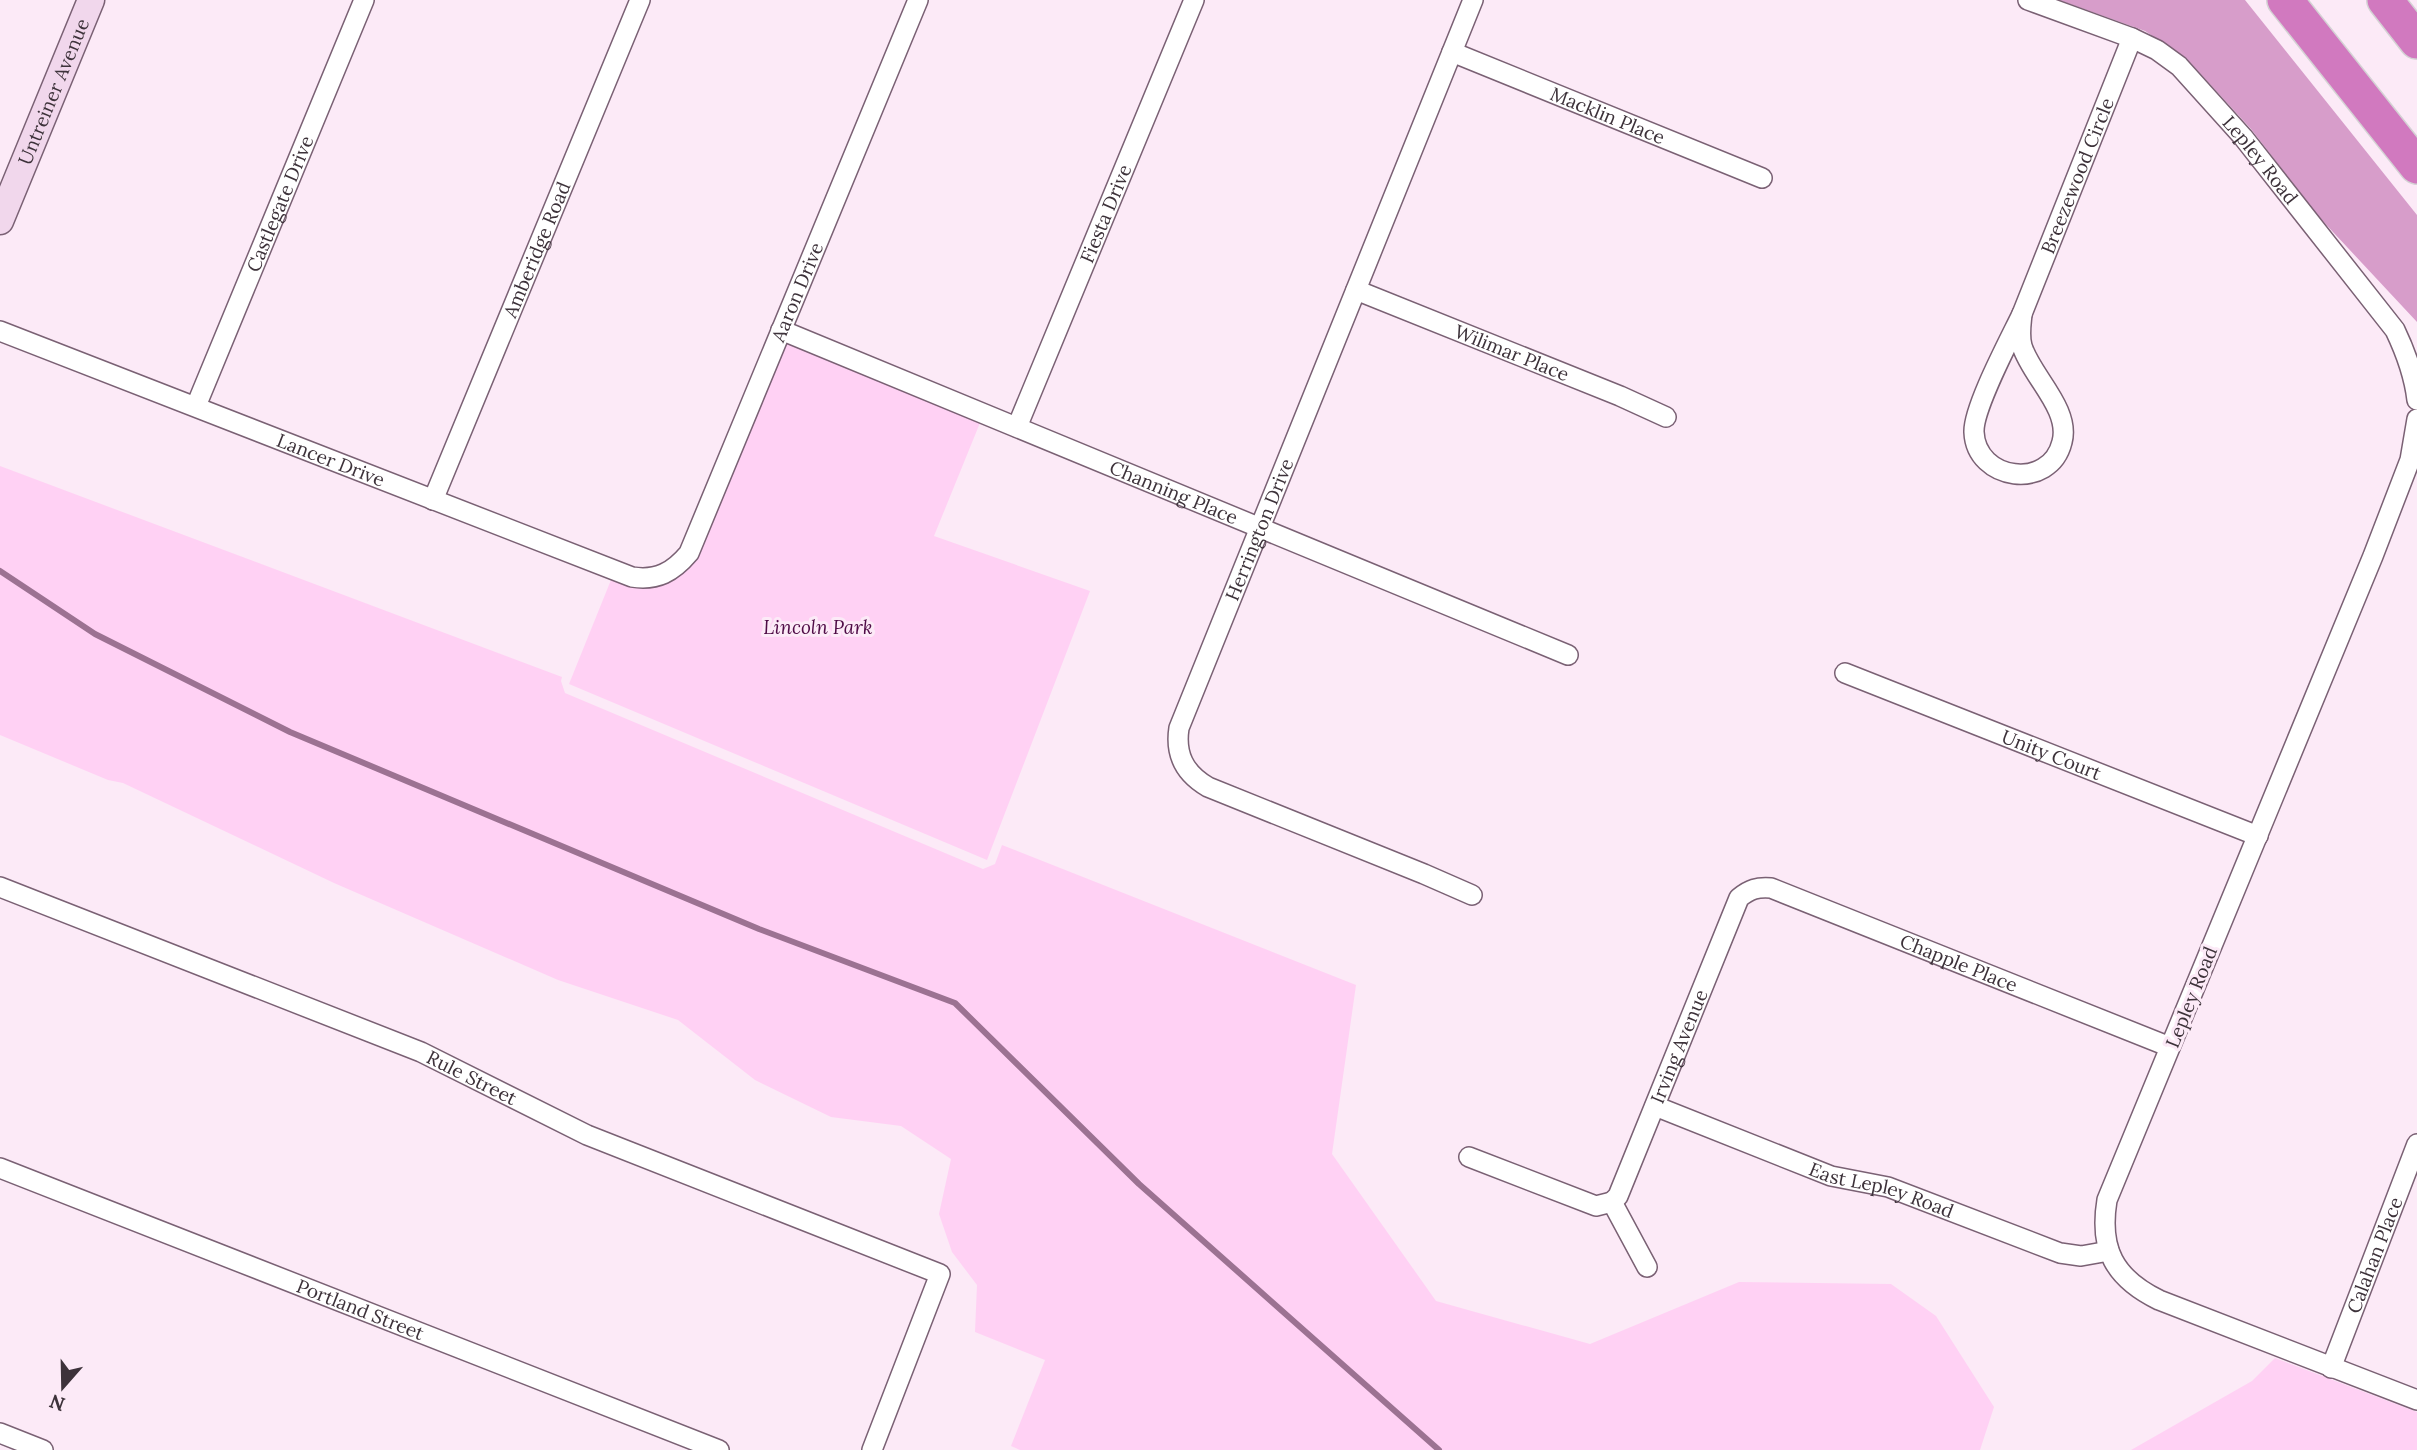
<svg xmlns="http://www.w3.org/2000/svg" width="2417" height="1450" font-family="Lora,serif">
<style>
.green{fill:#ffd1f4}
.forest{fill:#d79dca}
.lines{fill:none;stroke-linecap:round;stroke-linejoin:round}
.stream{stroke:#9c7292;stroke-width:6}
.street-casing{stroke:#7a6174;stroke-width:22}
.secondary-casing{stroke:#7a6174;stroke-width:29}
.highway-casing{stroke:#d4d2d4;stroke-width:38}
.street{stroke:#fff;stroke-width:19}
.secondary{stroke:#f1d7ec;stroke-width:26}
.highway{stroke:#d179bf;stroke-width:35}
.labels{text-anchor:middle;stroke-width:6;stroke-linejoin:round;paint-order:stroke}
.street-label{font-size:19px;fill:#3d323a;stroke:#fceaf7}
.park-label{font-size:19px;font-style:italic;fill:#4f0b46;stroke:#fceaf7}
</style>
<rect width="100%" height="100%" fill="#fceaf7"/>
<g class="green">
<path d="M781 330 984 413 934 536 1090 591 987 860 569 684 615 570 677 567Z"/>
<path d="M0 466 562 677 561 681 565 693 983 869 995 864 1002 845 1356 985 1332 1154 1436 1301 1590 1344 1739 1282 1891 1284 1936 1316 1994 1407 1980 1450H1020L1011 1446 1045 1360 975 1332 977 1285 952 1252 939 1214 951 1159 901 1126 831 1117 755 1080 678 1020 558 980 334 883 123 783 108 780 0 735Z"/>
<path d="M2275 1358 2417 1412V1450H2131L2252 1381Z"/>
</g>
<path class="forest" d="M2059 0H2245L2417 215V322L2319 217 2251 129 2185 57 2145 31Z"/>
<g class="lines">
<path class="stream" d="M0 571 95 634 290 732 759 929 955 1003 1139 1184 1439 1450"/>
<g class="street-casing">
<g id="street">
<path id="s1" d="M2028 0 2132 38 2157 50 2179 66 2243 137 2395 330C2406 353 2414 374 2417 400"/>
<path id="s2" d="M1452 52 1762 178"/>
<path id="s3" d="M1356 290 1620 396 1666 417"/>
<path d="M2022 314C2021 325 2019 335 2022 346 2031 376 2071 409 2062 442 2050 491 1976 481 1974 432 1973 408 2010 339 2022 314Z"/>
<path id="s4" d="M2022 314 2132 38"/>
<path id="s5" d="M781 330 1568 655"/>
<path id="s6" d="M0 331 632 577C657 581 673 572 689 553L918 0"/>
<path id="s7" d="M196 406 364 0"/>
<path d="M2417 419 2410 460 2373 556 2107 1200C2099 1249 2114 1278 2159 1300L2417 1400"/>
<path id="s8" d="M1017 427 1194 0"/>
<path id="s9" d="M433 500 640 0"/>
<path id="s10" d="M1845 673 2258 836"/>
<path id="s11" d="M0 887 421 1052 587 1135 940 1274 872 1450"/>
<path id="s12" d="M1472 895 1424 874 1208 787C1184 773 1175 754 1179 728L1473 0"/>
<path id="s13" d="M1655 1106 1831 1176 1888 1187 2060 1253 2081 1256 2109 1251"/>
<path d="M1469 1157 1596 1206 1612 1202"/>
<path id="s14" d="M0 1168 719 1450"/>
<path id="s15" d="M1612 1202 1618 1196 1739 898C1750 889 1757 887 1771 888L2170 1047"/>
<path d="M1612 1202 1647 1267"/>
<path id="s16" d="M2331 1368 2417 1144"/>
<path d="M0 1433 43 1450"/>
</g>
</g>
<g class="secondary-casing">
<g id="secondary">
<path id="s17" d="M0 221 91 0"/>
</g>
</g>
<g class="highway-casing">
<g id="highway">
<path d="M2285 0 2417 166"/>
<path d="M2385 0 2417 41"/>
</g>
</g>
<use href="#street" class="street"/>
<use href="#secondary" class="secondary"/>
<use href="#highway" class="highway"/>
</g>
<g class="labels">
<g class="street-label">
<text dy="7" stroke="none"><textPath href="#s17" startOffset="140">Untreiner Avenue</textPath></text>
<text dy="7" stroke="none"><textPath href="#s2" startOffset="168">Macklin Place</textPath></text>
<text dy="7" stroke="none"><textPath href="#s1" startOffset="290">Lepley Road</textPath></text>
<text dy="7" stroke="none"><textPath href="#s4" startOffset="149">Breezewood Circle</textPath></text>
<text dy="7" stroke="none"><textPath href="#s7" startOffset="219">Castlegate Drive</textPath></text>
<text dy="7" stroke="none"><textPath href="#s8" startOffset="231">Fiesta Drive</textPath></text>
<text dy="7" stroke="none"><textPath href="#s9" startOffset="271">Amberidge Road</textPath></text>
<text dy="7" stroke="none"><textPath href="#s6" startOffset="1026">Aaron Drive</textPath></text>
<text dy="7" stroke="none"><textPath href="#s3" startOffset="168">Wilimar Place</textPath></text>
<text dy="7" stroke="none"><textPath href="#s6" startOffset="355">Lancer Drive</textPath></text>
<text dy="7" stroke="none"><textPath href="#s5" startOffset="425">Channing Place</textPath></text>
<text dy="7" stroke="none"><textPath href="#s12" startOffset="570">Herrington Drive</textPath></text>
<text dy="7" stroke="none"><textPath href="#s10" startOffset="222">Unity Court</textPath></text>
<text dy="7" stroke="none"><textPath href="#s15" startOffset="567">Chapple Place</textPath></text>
<text transform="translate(2191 997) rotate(-68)" y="7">Lepley Road</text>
<text dy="7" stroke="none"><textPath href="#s15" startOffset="170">Irving Avenue</textPath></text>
<text dy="7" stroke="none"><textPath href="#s11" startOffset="509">Rule Street</textPath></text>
<text dy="7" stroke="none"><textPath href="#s13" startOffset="242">East Lepley Road</textPath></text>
<text dy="7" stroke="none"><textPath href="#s16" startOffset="121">Calahan Place</textPath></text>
<text dy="7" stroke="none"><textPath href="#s14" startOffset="387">Portland Street</textPath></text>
</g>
<g class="park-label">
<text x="818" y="634">Lincoln Park</text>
</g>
</g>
<g transform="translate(63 1387) rotate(200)" stroke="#fceaf7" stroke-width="5" paint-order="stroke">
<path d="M0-5L12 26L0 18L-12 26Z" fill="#3d323a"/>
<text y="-10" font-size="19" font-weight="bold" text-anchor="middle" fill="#3d323a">N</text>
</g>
</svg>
